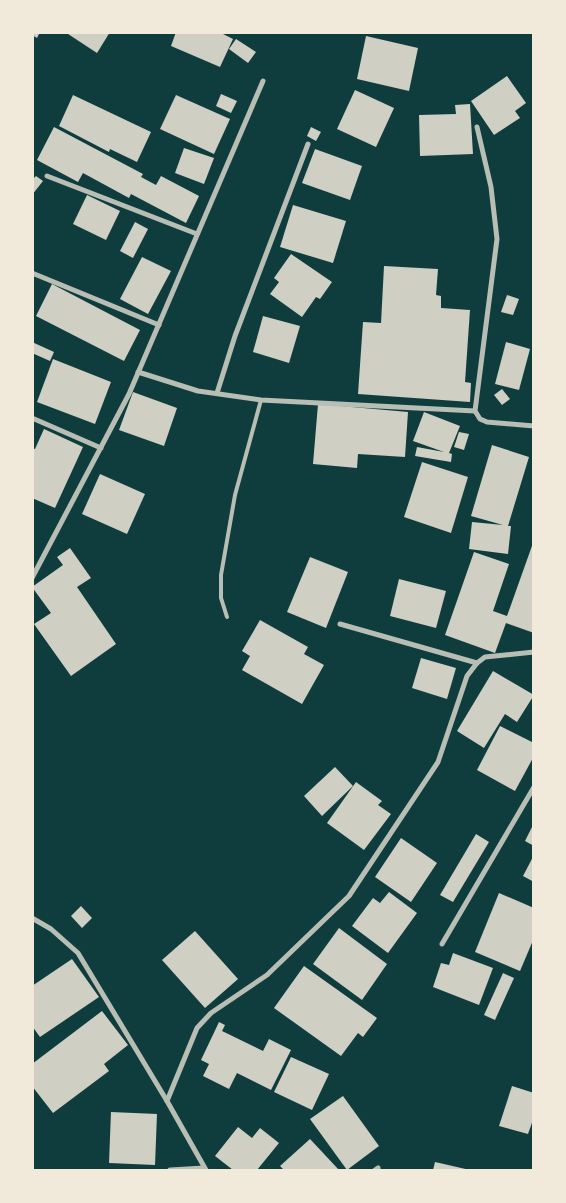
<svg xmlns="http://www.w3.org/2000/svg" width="566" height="1203" font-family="'Nunito Sans',sans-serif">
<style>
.building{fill:#cfcfc3}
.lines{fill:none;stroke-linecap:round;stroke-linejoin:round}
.service{stroke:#b8beb3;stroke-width:4}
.minor{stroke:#b8beb3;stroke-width:5}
</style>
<rect width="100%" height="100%" fill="#0f3d3e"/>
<g class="building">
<path d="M32 32H40L37 38 32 35Z"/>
<path d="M65 32H110L97 53Z"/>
<path d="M176 32H219L233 39 220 67 171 46Z"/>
<path d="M366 36 418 48 409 91 357 79Z"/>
<path d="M236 39 256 52 248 63 229 49Z"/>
<path d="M507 76 526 103 515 111 520 118 494 135 471 101Z"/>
<path d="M355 90 394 108 376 147 337 129Z"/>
<path d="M221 94 237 101 231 113 216 106Z"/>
<path d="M73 95 151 132 137 162 110 149 109 152 59 126Z"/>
<path d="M176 95 230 119 214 154 160 129Z"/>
<path d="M470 104 473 154 420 156 419 115 456 114 455 105Z"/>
<path d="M54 127 143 174 141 177 156 185 161 176 199 196 186 223 131 194 129 198 83 173 78 182 37 160Z"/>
<path d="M311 127 321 132 316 141 307 136Z"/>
<path d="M184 148 214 158 204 184 175 173Z"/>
<path d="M315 149 362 166 350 200 302 183Z"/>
<path d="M36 176 43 181 32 195V180Z"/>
<path d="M87 195 120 211 106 240 73 224Z"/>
<path d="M293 205 346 221 333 263 280 247Z"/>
<path d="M135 222 148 229 133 258 120 251Z"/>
<path d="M291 254 332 282 320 299 316 297 302 317 270 294 279 282 274 278Z"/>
<path d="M142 257 171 271 148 314 120 299Z"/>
<path d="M384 266 438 269 436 295 441 296V308L470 310 465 382 471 383 470 402 358 394 363 322 381 323Z"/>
<path d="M52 284 140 330 124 361 36 316Z"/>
<path d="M507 295 519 299 513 315 501 312Z"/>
<path d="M263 316 300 326 289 363 253 352Z"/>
<path d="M32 342 54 352 50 361 32 353Z"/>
<path d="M506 342 530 349 519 390 495 384Z"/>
<path d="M53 359 111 382 95 424 37 402Z"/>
<path d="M502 389 510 399 502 405 494 395Z"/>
<path d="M133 392 177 408 164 446 119 430Z"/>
<path d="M318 404 408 412 405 457 358 454 357 468 313 464Z"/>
<path d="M424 412 460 426 449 453 452 454 451 462 415 456 417 447 444 452 413 441Z"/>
<path d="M44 429 83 447 55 508 32 498V448L35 449Z"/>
<path d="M459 432 469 434 464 450 454 447Z"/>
<path d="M492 445 529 457 508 526H511L508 554 469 549 472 522 503 525 471 516Z"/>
<path d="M422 462 468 477 451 533 404 517Z"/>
<path d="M100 474 145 494 127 534 82 514Z"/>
<path d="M533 543 534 633 506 623 495 653 445 635 474 552 509 564 493 611 507 616Z"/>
<path d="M70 548 91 578 77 587 116 644 71 676 34 624 51 613 32 587 63 565 57 557Z"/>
<path d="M310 557 348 572 326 628 287 612Z"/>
<path d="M399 579 446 591 436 628 390 616Z"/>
<path d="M260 620 308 647 304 654 324 665 302 704 242 670 250 656 242 651Z"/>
<path d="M421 658 456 668 447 699 412 688Z"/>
<path d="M493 671 534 695 517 722 505 714 484 748 457 731Z"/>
<path d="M500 726 534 743V756L515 791 477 770Z"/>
<path d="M335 767 353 786 322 816 304 796Z"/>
<path d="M356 782 382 801 378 805 391 814 364 850 327 823Z"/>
<path d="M534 823V846L525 841Z"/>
<path d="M476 834 489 842 453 902 440 895Z"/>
<path d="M401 838 437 863 411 902 375 877Z"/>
<path d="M534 855V882L523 876Z"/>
<path d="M389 892 417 913 388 953 352 926 373 898 380 903Z"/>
<path d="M499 893 534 908V938L520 971 475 952Z"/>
<path d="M81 906 92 918 82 928 71 916Z"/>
<path d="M339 928 387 964 362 1000 313 964Z"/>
<path d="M195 931 238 979 205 1008 162 960Z"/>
<path d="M453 953 493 968 479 1005 433 987 441 963 449 965Z"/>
<path d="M72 959 99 997 40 1037 32 1026V986Z"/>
<path d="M304 966 377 1018 363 1037 358 1033 341 1056 274 1008Z"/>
<path d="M503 973 514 978 495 1020 484 1015Z"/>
<path d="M102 1011 128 1045 104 1064 109 1071 53 1113 32 1086V1064Z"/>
<path d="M219 1022 225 1025 222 1031 263 1051 269 1039 291 1050 271 1090 237 1073 229 1089 203 1076 209 1064 201 1060Z"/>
<path d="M291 1057 329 1074 312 1110 274 1092Z"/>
<path d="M512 1086 534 1093V1117L528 1134 499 1126Z"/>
<path d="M343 1096 379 1146 347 1170 310 1119Z"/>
<path d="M111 1112 157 1114 155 1165 109 1163Z"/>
<path d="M238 1127 252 1138 260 1128 279 1143 257 1170H233L215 1156Z"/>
<path d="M310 1139 339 1170H284L280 1166Z"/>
<path d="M435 1162 470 1170H433Z"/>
</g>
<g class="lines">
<path class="service" d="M227 617 221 598V575L235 495 261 400"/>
<g class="minor">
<path d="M477 127 491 187 497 239 475 411 480 419 487 422 534 426"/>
<path d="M47 176 197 234"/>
<path d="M32 273 159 325"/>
<path d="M138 372 198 391 261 400 475 411"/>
<path d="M217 393 235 336 308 144"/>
<path d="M32 418 101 448"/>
<path d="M32 578 129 394 263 81"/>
<path d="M340 624 477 663"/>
<path d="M32 918 51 929 78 953 167 1101 206 1170"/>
<path d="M442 944 534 787"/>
<path d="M167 1101 197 1028 211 1013 267 975 349 896 438 762 467 676 477 663 485 657 534 652"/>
<path d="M170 1170 204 1168"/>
<path d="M375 1170 378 1168"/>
</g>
</g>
<rect width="566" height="1203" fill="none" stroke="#f1e9da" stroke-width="68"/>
</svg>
